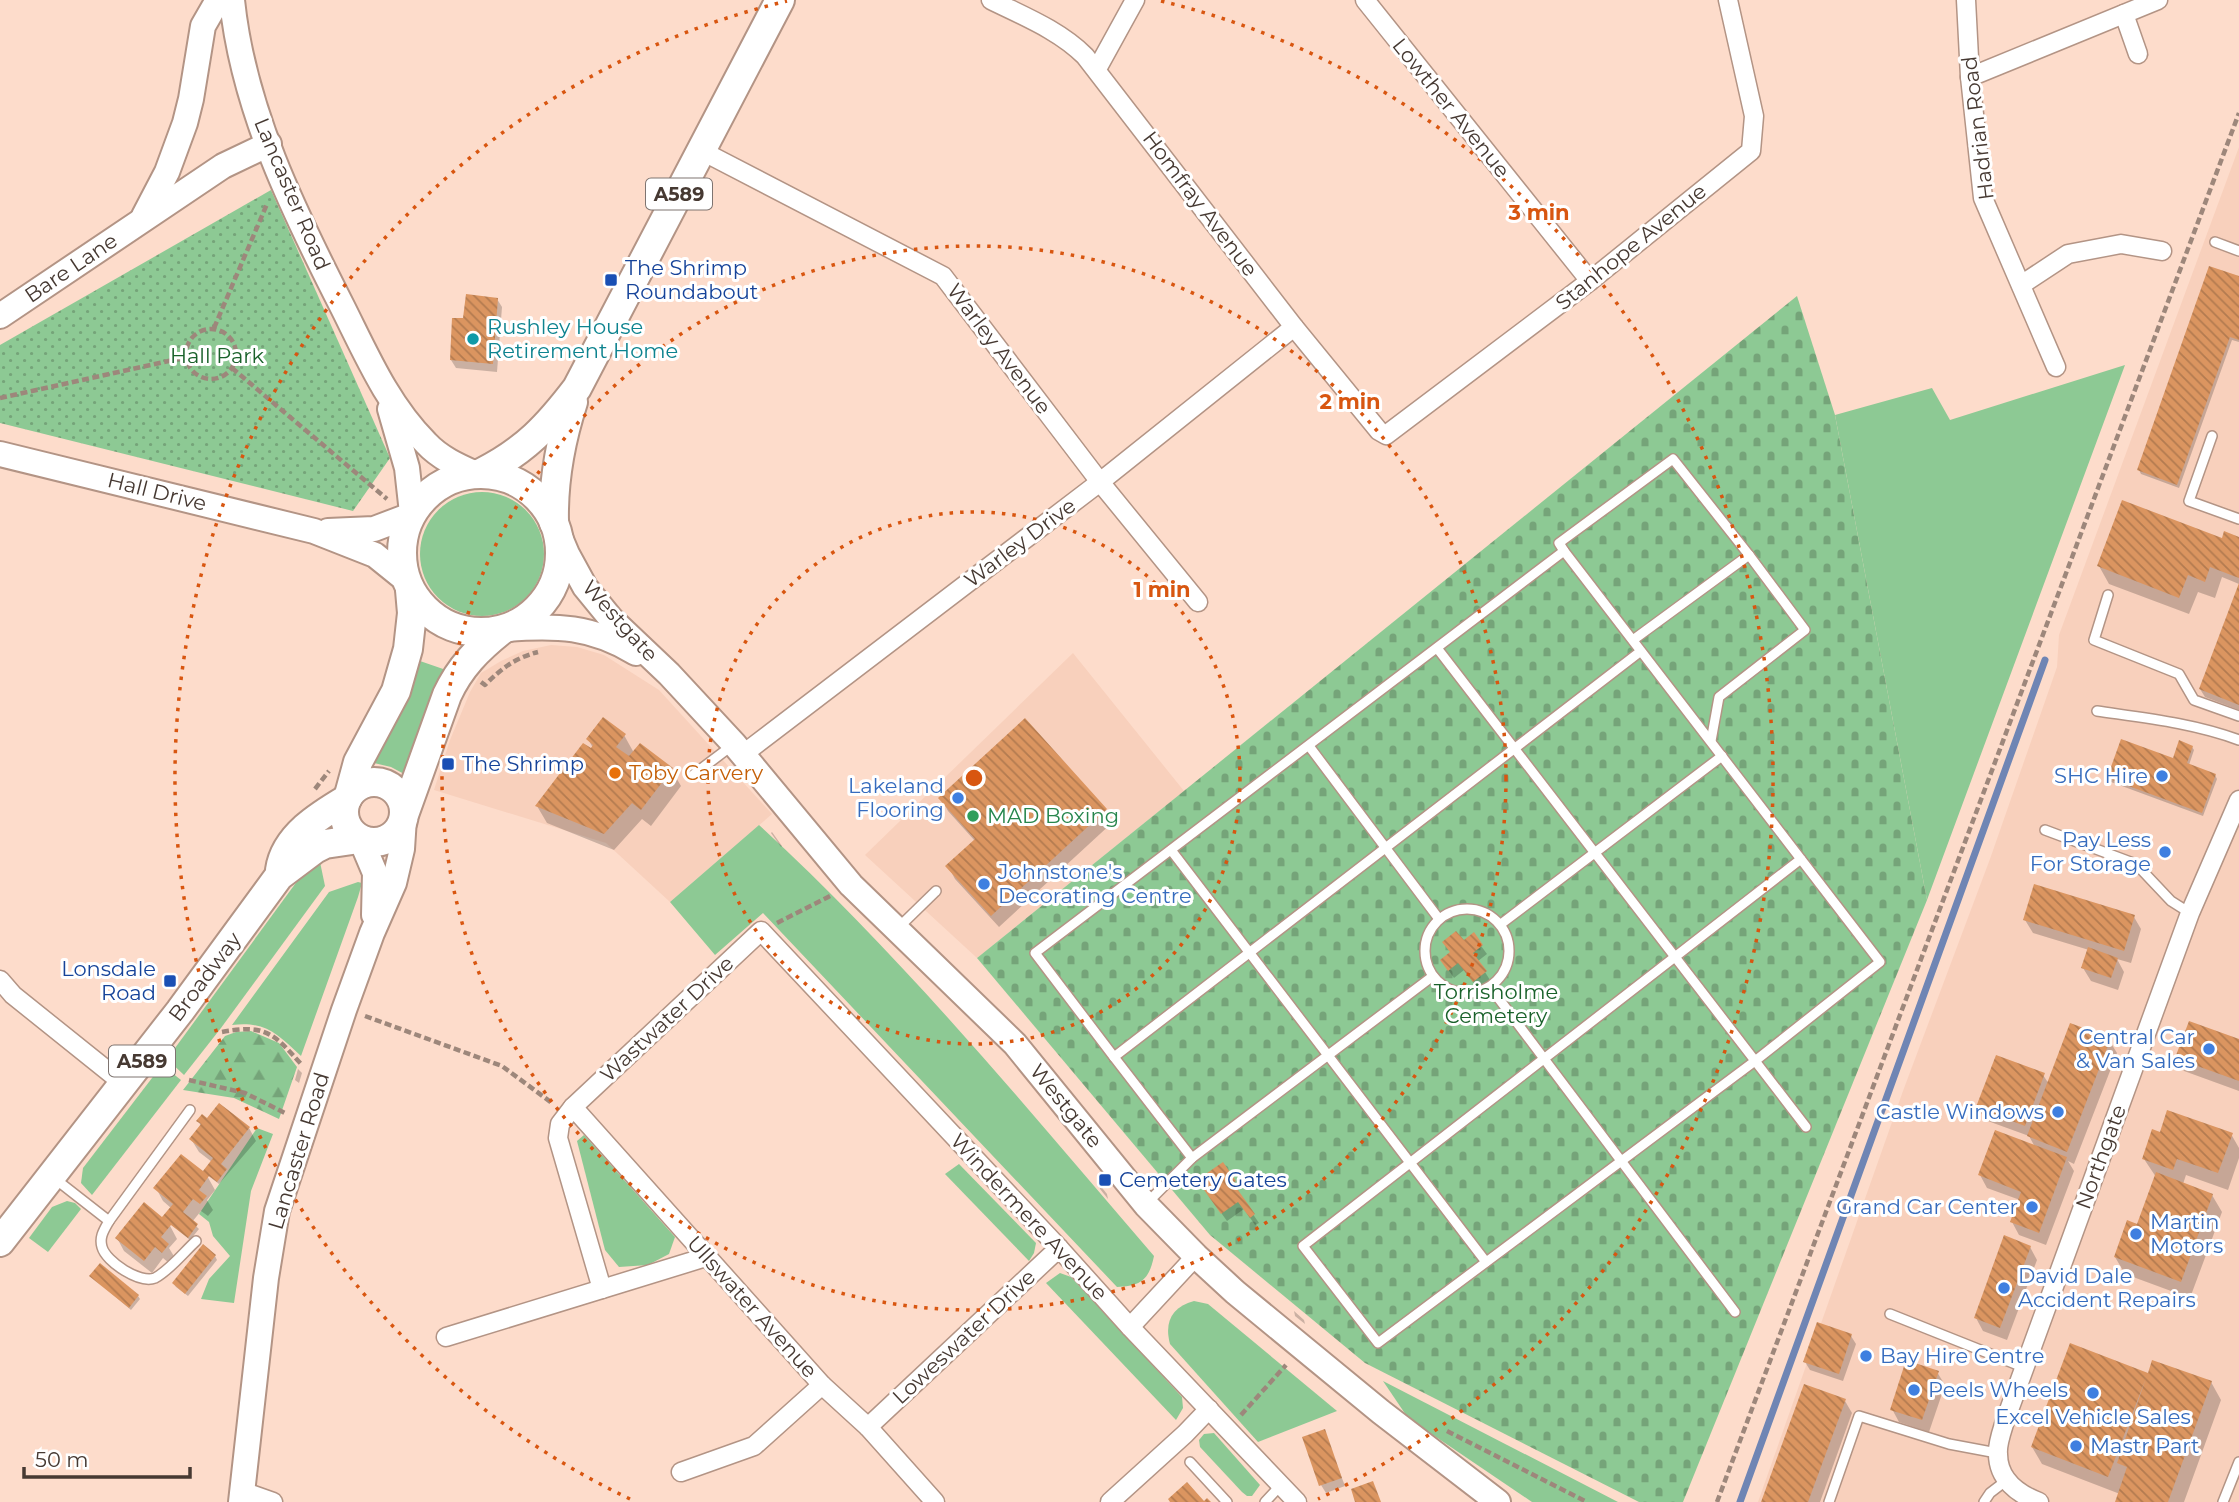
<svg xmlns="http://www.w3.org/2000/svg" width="2239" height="1502" font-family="Montserrat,sans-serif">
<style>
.built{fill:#f8d0bc}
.green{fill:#8dc994}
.forest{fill:url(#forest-firs)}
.cemetery{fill:url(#cemetery-stones)}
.park{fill:url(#park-dots)}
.shadow{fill:#0003}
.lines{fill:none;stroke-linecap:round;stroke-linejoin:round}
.stream{stroke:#6f85b4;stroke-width:7}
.building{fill:url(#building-back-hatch)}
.lane-casing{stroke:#b39485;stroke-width:12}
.street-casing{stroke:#b39485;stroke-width:21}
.secondary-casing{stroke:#b39485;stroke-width:28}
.primary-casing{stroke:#b39485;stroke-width:32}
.path{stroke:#9d877b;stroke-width:4.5;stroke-dasharray:7 3.5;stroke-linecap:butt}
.lane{stroke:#fff;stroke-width:9}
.street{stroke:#fff;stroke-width:18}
.secondary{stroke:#fff;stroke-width:24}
.primary{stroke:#fff;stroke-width:28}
.ring{fill:none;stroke:#d85610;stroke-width:3.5;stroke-dasharray:3.5 7}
.transit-dot{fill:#1a4fb4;stroke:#fff;stroke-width:2.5}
.culture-dot{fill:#0f9aa8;stroke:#fff;stroke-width:2.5}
.food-dot{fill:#e8710a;stroke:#fff;stroke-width:2.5}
.shop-dot{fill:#3f7fe0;stroke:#fff;stroke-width:2.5}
.leisure-dot{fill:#2e9e5b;stroke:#fff;stroke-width:2.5}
.labels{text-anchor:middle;stroke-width:6;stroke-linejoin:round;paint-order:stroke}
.shield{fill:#fff;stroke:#7e7470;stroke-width:2}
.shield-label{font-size:19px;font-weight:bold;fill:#463932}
.street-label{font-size:21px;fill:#463932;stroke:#fff}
.transit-label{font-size:21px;fill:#164399;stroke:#fff;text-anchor:start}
.culture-label{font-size:21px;fill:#0d838f;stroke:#fff;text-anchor:start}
.park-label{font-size:21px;fill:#1a622b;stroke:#fff}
.food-label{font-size:21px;fill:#c56008;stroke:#fff;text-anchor:start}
.shop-label{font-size:21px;fill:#366cbe;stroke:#fff;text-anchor:end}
.leisure-label{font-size:21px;fill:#27864d;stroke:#fff;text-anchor:start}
.centre{fill:#d85610;stroke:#fff;stroke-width:3.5}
.ring-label{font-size:21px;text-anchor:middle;font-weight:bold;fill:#d85610;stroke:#fff;stroke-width:6;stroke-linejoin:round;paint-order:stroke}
</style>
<defs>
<pattern id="forest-firs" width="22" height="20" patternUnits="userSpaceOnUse" patternTransform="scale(1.75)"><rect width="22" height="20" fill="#8dc994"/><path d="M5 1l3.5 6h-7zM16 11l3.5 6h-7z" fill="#75a479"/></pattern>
<pattern id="cemetery-stones" width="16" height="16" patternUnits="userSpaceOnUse" patternTransform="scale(1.75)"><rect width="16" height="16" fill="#8dc994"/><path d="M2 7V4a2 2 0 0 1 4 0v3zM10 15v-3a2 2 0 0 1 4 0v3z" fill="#75a479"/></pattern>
<pattern id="park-dots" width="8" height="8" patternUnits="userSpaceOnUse" patternTransform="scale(1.75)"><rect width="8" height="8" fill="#8dc994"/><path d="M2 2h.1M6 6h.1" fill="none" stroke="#75a479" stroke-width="1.8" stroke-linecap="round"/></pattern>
<pattern id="building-back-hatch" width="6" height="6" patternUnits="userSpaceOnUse" patternTransform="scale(1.75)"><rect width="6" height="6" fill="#db9560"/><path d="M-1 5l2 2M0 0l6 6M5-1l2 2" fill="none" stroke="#b37b50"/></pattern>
</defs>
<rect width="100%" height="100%" fill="#fddccb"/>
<g class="built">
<path d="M2239 147V1502H1758L1903 1091 1990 859 2057 667 2059 635Z"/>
<path d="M551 645 577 647 604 655 659 690 772 814 670 902 606 843 434 790 450 740 470 692 481 673 501 661 523 651Z"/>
<path d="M1073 653 1184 791 977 958 865 855Z"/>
</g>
<g class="green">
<path d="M2125 365 1927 900 1835 415 1932 388 1950 420Z"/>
<circle cx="482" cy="554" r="62"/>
<path d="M420 661 446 670 406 775 391 767 374 763 401 711Z"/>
<path d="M759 825C903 957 1027 1108 1154 1256 1149 1280 1141 1286 1117 1287L763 913 715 955 670 902Z"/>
<path d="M315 862H320L325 886 221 1028 184 1075 167 1059 298 880Z"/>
<path d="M358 882 362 883 358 897 301 1056C277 1034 266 1021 232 1025L329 892Z"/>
<path d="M162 1065 181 1080 92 1195 81 1183 83 1168Z"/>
<path d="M257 1128 273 1134 251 1191 234 1303 201 1299 209 1279 230 1256 213 1236 209 1222 199 1214Z"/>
<path d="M584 1135 675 1237 669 1254 648 1265 619 1267 605 1250 577 1141Z"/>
<path d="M959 1164 1036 1243 1034 1253 1029 1261 945 1174Z"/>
<path d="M67 1201 75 1203 81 1209 48 1252 29 1238 52 1207Z"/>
<path d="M1060 1273 1071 1277 1182 1397 1183 1408 1176 1420 1046 1283Z"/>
<path d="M1194 1301 1208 1304 1337 1411 1258 1442 1170 1344C1164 1322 1172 1307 1194 1301Z"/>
<path d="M1383 1381 1618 1502H1532L1408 1418Z"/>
<path d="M1214 1433 1260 1485 1252 1496H1247L1242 1492 1200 1447 1199 1440 1204 1434Z"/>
</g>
<path class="forest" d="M251 1031 279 1043 297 1067 279 1119 234 1098 183 1090 225 1036 236 1032Z"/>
<path class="cemetery" d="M1797 296 1835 415 1927 900 1683 1502H1639L1365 1363 1210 1235 977 958Z"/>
<path class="park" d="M271 190 390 458 353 511 0 423V345Z"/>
<g class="shadow">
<path d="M2239 278V342L2232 340 2179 488 2141 474 2139 470Z"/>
<path d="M497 299 502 307 497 372 456 368 451 360 465 319Z"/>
<path d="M2220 539H2239V584L2222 577 2215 598 2198 592 2189 614 2109 584 2099 566Z"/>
<path d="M2239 588V710L2205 697 2200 689Z"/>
<path d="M624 735 634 753 671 769 681 786 651 826 642 819 614 850 547 823 537 806 593 748 588 739Z"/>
<path d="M2192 747 2194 750 2189 765 2215 775 2217 779 2203 816 2111 782 2109 778 2174 760Z"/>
<path d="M941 798 1106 810 1113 822 999 927 955 879 948 866 975 841 948 811Z"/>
<path d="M772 832 782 846 781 847 771 833Z"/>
<path d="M2134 917 2141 929 2131 963 2117 959 2124 972 2118 990 2091 981 2083 968 2089 950 2033 933 2025 920Z"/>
<path d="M1473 935 1487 954 1478 961 1490 980 1478 989 1464 970 1454 978 1447 968Z"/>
<path d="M2109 1040 2117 1053 2074 1164 2068 1161 2074 1171 2046 1245 2019 1235 2012 1222 2020 1200 1987 1188 1980 1175 2035 1147 2029 1136 1985 1120 1978 1107 2043 1075 2049 1084Z"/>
<path d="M2239 1041V1091L2184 1071 2177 1058Z"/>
<path d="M298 1069 302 1073 299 1083 295 1080Z"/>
<path d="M207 1120 249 1128 256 1141 219 1184 206 1174 215 1190 207 1200 213 1210 208 1216 201 1211 192 1222 199 1229 190 1240 168 1222 177 1239 169 1248 175 1258 170 1264 163 1258 152 1273 124 1251 117 1238 168 1224 171 1208 163 1201 156 1188 203 1174 212 1162 199 1152 191 1139 201 1126 198 1121Z"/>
<path d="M2161 1134H2231L2239 1148V1158L2228 1190 2186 1175 2183 1184 2212 1195 2222 1212 2190 1298 2125 1274 2115 1257 2138 1226 2156 1177 2144 1159Z"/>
<path d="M1235 1182 1239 1190 1237 1191 1259 1223 1255 1225 1244 1209 1227 1221 1204 1189Z"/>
<path d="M1099 1184 1107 1194 1108 1199 1100 1189Z"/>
<path d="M2030 1247 2037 1260 2007 1340 1983 1331 1976 1318Z"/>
<path d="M215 1256 217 1260 188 1296 176 1287 174 1284Z"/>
<path d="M91 1276 138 1296 140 1299 131 1310Z"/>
<path d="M1294 1311 1304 1320 1305 1324 1295 1316Z"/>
<path d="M1851 1336 1856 1344 1843 1381 1810 1370 1805 1362Z"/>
<path d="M1937 1372 1945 1385 1929 1432 1899 1422 1892 1409Z"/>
<path d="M2149 1375 2211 1382 2221 1400 2184 1502H2117L2120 1494 2042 1464 2032 1447Z"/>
<path d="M1845 1401 1852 1413 1820 1502H1763Z"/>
<path d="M1324 1431 1345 1486 1326 1493 1321 1485Z"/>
</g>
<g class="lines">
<path class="stream" d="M1740 1502 2045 660"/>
</g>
<g class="building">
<path d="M2209 266 2239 276V340L2230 337 2177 485 2137 470Z"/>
<path d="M466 294 498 298 493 364 450 360 452 318H463Z"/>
<path d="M2122 500 2222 538 2224 531 2239 537V578L2210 567 2205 582 2188 575 2179 598 2097 566Z"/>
<path d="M2239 583V705L2199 689Z"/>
<path d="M603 717 626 734 616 747 629 756 640 743 673 768 641 810 632 803 604 834 535 806 583 743 591 748 593 745 586 739Z"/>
<path d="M1025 718 1107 809 991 916 945 866 975 839 938 798Z"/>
<path d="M2121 739 2173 758 2179 740 2193 746 2187 763 2216 774 2202 813 2107 778Z"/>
<path d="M2034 884 2135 915 2124 951 2023 920Z"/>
<path d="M1456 931 1464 940 1474 932 1483 945 1473 953 1487 971 1473 982 1458 963 1448 971 1440 960 1450 952 1442 942Z"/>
<path d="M2088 947 2118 958 2111 978 2081 968Z"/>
<path d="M2189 1021 2239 1039V1081L2175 1058Z"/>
<path d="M2070 1023 2111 1038 2067 1152 2027 1136Z"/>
<path d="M1996 1055 2045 1073 2025 1126 1976 1107Z"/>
<path d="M219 1103 250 1127 221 1164 227 1169 217 1182 209 1176 199 1190 207 1196 200 1204 193 1199 183 1212 198 1224 188 1238 171 1225 161 1237 169 1244 162 1253 155 1247 144 1261 115 1238 144 1202 162 1217 173 1204 153 1188 181 1154 203 1171 213 1158 189 1139 201 1124 196 1121 202 1114 207 1118Z"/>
<path d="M2167 1110 2233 1133 2218 1173 2177 1159 2173 1170 2142 1159 2152 1129 2160 1132Z"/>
<path d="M1995 1130 2067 1157 2039 1233 2010 1222 2021 1192 1978 1175Z"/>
<path d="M1223 1162 1236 1181 1233 1183 1255 1214 1250 1218 1238 1202 1221 1214 1197 1180Z"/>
<path d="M2156 1172 2213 1194 2181 1282 2114 1257 2127 1220 2137 1224Z"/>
<path d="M2004 1235 2031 1246 2000 1328 1974 1318Z"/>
<path d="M203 1244 216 1255 185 1294 172 1283Z"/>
<path d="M100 1263 139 1295 129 1308 89 1276Z"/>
<path d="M1817 1322 1852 1334 1839 1374 1803 1362Z"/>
<path d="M2070 1343 2148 1373 2152 1360 2212 1381 2168 1502H2115L2127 1467 2117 1463 2146 1378 2108 1477 2031 1447Z"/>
<path d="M1906 1360 1939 1371 1922 1420 1890 1410Z"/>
<path d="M1804 1384 1846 1399 1808 1502H1761Z"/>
<path d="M1325 1429 1342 1478 1319 1486 1302 1437Z"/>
<path d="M1373 1481 1381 1502H1355L1351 1489Z"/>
<path d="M1187 1482 1204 1501 1207 1498 1211 1502H1170L1168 1499Z"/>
</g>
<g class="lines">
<g class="lane-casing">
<g id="lane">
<path d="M2215 242 2239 251"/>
<path d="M2212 436 2189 501 2239 519"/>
<path d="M1564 551 1559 543 1673 459 1749 555"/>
<path d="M2108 595 2094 640 2179 674 2194 700 2239 716"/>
<path d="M1633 640 1749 555 1805 630 1719 697 1711 741"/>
<path d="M1437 648 1806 1127"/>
<path d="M1641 651 1114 1057 1035 953 1564 551 1880 962 1755 1061 1378 1343 1303 1246 1801 859"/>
<path d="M2097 711C2145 718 2193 723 2239 740"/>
<path d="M1309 746 1439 919"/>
<path d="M693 775 734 744"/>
<path d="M2045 830 2136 864 2171 901 2190 913"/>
<path d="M1171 850 1486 1262"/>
<circle cx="1467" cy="951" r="42"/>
<path d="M1501 924 1722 756"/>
<path d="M897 929 936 891"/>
<path d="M1490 987 1735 1312"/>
<path d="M1114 1057 1192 1158"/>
<path d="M54 1178 109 1221C104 1230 99 1237 102 1247 106 1262 140 1284 155 1278 170 1270 184 1252 196 1241"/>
<path d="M1147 1203 1192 1158 1433 976"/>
<path d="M109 1221 190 1110"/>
<path d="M1890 1314 2023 1367"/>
<path d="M1190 1462 1227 1502"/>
<path d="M1265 1502 1281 1485"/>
<path d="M1829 1502 1859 1416 1949 1444 1997 1453"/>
<path d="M1984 1502 1990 1493 2007 1480"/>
<path d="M2223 1502 2239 1462"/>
</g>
</g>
<g class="street-casing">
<g id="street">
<path d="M991 0C1023 16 1059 30 1085 56L1294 327 1379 431 1386 435 1590 281 1751 151 1754 116 1728 0"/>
<path d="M1365 0 1590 281"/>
<path d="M1966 0 1970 77 1983 198 2056 367"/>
<path d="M2124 14 2138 54"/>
<path d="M1097 69 1135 0"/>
<path d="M1970 77 2158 0"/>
<path d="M702 151 943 276 1100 482 1198 602"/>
<path d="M2021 285 2068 254 2121 244 2162 251"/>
<path d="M742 755 1100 482 1294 327"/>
<path d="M0 980 13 995 124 1084"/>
<path d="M573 1107 822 1385 868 1427 935 1502"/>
<path d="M602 1289 558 1138 560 1124 573 1107 761 931 1059 1248 1130 1327 1297 1502"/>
<path d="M1130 1327 1196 1256"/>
<path d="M446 1337 706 1257"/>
<path d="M868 1427 1059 1248"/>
<path d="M681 1472 754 1446 822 1385"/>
<path d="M242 1491 273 1502"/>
<path d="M1110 1502 1185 1434 1209 1409"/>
<path d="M2039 1502C2018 1494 1998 1479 1998 1454 1997 1444 2002 1431 2005 1421L2190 913 2239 800"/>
</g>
</g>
<g class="secondary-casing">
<g id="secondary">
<path d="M232 0C243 109 294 212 343 308 367 356 388 405 426 443 440 458 458 466 476 474"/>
<path d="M144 216 167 172 185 123 191 99 203 26 218 0"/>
<path d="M0 316 223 166 269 144"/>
<path d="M390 409 407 468 412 513"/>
<path d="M0 454 314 531 375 555 406 580"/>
<path d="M556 528 567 554 585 587 612 620 669 674 734 744 851 885 1015 1044 1146 1205 1196 1256 1235 1292 1381 1412 1498 1502"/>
<path d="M328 531 374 529 411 515"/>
<path d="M506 629C556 625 592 626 636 653"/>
<path d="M361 840 375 873 374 915"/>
<path d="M241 1502 266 1278 277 1211 344 1010 372 933 394 883 402 849 404 818"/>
</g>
</g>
<g class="primary-casing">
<g id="primary">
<path d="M481 473C525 451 548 426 577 388L780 0"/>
<circle cx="481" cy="553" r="79"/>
<path d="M554 523C553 481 560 442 573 402"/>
<circle cx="374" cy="812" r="30"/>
<path d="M349 795 358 762 396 691 408 649 412 613 410 590"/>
<path d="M405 812 447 695C460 667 478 649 502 630"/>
<path d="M280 870C285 836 320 815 347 799"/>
<path d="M0 1242 180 1011 279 876 315 849 325 844 359 839"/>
</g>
</g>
<g class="path">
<path d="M214 328 267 204"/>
<circle cx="211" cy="354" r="25"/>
<path d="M232 368 387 499"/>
<path d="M0 398 187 357"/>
<path d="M481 682 485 685C502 668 515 658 538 652"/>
<path d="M315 789 329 771"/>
<path d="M777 923 832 895"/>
<path d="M365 1016 502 1066 552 1103"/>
<path d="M222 1032C266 1024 273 1033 302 1065"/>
<path d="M189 1080 245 1093 287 1114"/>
<path d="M1241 1415 1286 1365"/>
<path d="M1447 1431 1587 1502"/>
<path d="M1717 1502 2239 113"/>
</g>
<use href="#lane" class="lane"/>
<use href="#street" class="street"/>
<use href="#secondary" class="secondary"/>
<use href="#primary" class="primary"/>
</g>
<g class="ring">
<circle cx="974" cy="778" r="266"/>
<circle cx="974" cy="778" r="532"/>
<path d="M630 1499A799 799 0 0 1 787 1M1161 1A799 799 0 0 1 1318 1499"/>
</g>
<g class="transit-dot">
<rect x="604" y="273" width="14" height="14" rx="3.5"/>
<rect x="441" y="757" width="14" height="14" rx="3.5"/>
<rect x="163" y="974" width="14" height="14" rx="3.5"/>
<rect x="1098" y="1173" width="14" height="14" rx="3.5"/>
</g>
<circle class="culture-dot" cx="473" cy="339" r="7"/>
<circle class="food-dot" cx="615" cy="773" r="7"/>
<g class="shop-dot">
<circle cx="2162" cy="776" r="7"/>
<circle cx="958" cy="798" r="7"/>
<circle cx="2165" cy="852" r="7"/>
<circle cx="984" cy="884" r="7"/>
<circle cx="2209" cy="1049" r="7"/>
<circle cx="2058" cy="1112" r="7"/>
<circle cx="2032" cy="1207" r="7"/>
<circle cx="2136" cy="1234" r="7"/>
<circle cx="2004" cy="1288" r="7"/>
<circle cx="1866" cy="1356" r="7"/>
<circle cx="1914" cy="1390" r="7"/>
<circle cx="2093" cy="1393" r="7"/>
<circle cx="2076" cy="1446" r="7"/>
</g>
<circle class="leisure-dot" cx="973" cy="816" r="7"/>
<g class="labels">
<g class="shield">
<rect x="646" y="178.5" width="66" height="31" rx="5"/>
<rect x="109" y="1045.5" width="66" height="31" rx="5"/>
</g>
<g class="shield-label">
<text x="679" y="201">A589</text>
<text x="142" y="1068">A589</text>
</g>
<g class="street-label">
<text transform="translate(1451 108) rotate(51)" y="7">Lowther Avenue</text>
<text transform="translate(1978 128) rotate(-97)" y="7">Hadrian Road</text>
<text transform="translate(292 194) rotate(67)" y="7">Lancaster Road</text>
<text transform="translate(1200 204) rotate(53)" y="7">Homfray Avenue</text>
<text transform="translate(1631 247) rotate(-39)" y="7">Stanhope Avenue</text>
<text transform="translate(71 268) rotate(-34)" y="7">Bare Lane</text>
<text transform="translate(999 349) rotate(53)" y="7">Warley Avenue</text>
<text transform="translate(157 492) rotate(14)" y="7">Hall Drive</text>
<text transform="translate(1020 543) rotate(-37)" y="7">Warley Drive</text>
<text transform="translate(620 621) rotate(48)" y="7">Westgate</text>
<text transform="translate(205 977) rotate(-53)" y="7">Broadway</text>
<text transform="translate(667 1019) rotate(-43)" y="7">Wastwater Drive</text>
<text transform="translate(1066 1106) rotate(51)" y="7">Westgate</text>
<text transform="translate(299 1151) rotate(-73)" y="7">Lancaster Road</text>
<text transform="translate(2101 1157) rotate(-70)" y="7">Northgate</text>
<text transform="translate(1029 1217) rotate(47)" y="7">Windermere Avenue</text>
<text transform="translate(752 1307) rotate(48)" y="7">Ullswater Avenue</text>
<text transform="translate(964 1337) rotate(-43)" y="7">Loweswater Drive</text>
</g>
<g class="transit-label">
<text x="625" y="275">The Shrimp<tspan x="625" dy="24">Roundabout</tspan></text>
<text x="462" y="771">The Shrimp</text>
<text x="156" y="976" text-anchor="end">Lonsdale<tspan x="156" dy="24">Road</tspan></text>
<text x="1119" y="1187">Cemetery Gates</text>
</g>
<g class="culture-label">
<text x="487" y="334">Rushley House<tspan x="487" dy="24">Retirement Home</tspan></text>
</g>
<g class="park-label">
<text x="217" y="363">Hall Park</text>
<text x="1496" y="999">Torrisholme<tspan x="1496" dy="24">Cemetery</tspan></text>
</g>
<g class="food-label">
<text x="629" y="780">Toby Carvery</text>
</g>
<g class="shop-label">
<text x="2148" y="783">SHC Hire</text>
<text x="944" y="793">Lakeland<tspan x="944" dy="24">Flooring</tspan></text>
<text x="2151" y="847">Pay Less<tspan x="2151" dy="24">For Storage</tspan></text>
<text x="998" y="879" text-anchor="start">Johnstone's<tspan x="998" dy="24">Decorating Centre</tspan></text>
<text x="2195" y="1044">Central Car<tspan x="2195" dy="24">&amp; Van Sales</tspan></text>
<text x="2044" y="1119">Castle Windows</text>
<text x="2018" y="1214">Grand Car Center</text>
<text x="2150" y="1229" text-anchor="start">Martin<tspan x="2150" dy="24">Motors</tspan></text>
<text x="2018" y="1283" text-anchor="start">David Dale<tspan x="2018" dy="24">Accident Repairs</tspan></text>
<text x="1880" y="1363" text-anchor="start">Bay Hire Centre</text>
<text x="1928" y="1397" text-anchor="start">Peels Wheels</text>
<text x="2093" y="1424" text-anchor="middle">Excel Vehicle Sales</text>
<text x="2090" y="1453" text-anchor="start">Mastr Part</text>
</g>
<g class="leisure-label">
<text x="987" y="823">MAD Boxing</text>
</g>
</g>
<circle cx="974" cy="778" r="10" class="centre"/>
<g class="ring-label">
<text x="1539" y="220">3 min</text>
<text x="1350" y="409">2 min</text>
<text x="1162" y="597">1 min</text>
</g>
<path d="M24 1467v10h166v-10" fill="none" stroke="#463932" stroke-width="3.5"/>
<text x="35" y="1467" font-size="21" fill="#463932" stroke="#ffffff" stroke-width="5" paint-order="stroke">50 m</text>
</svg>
